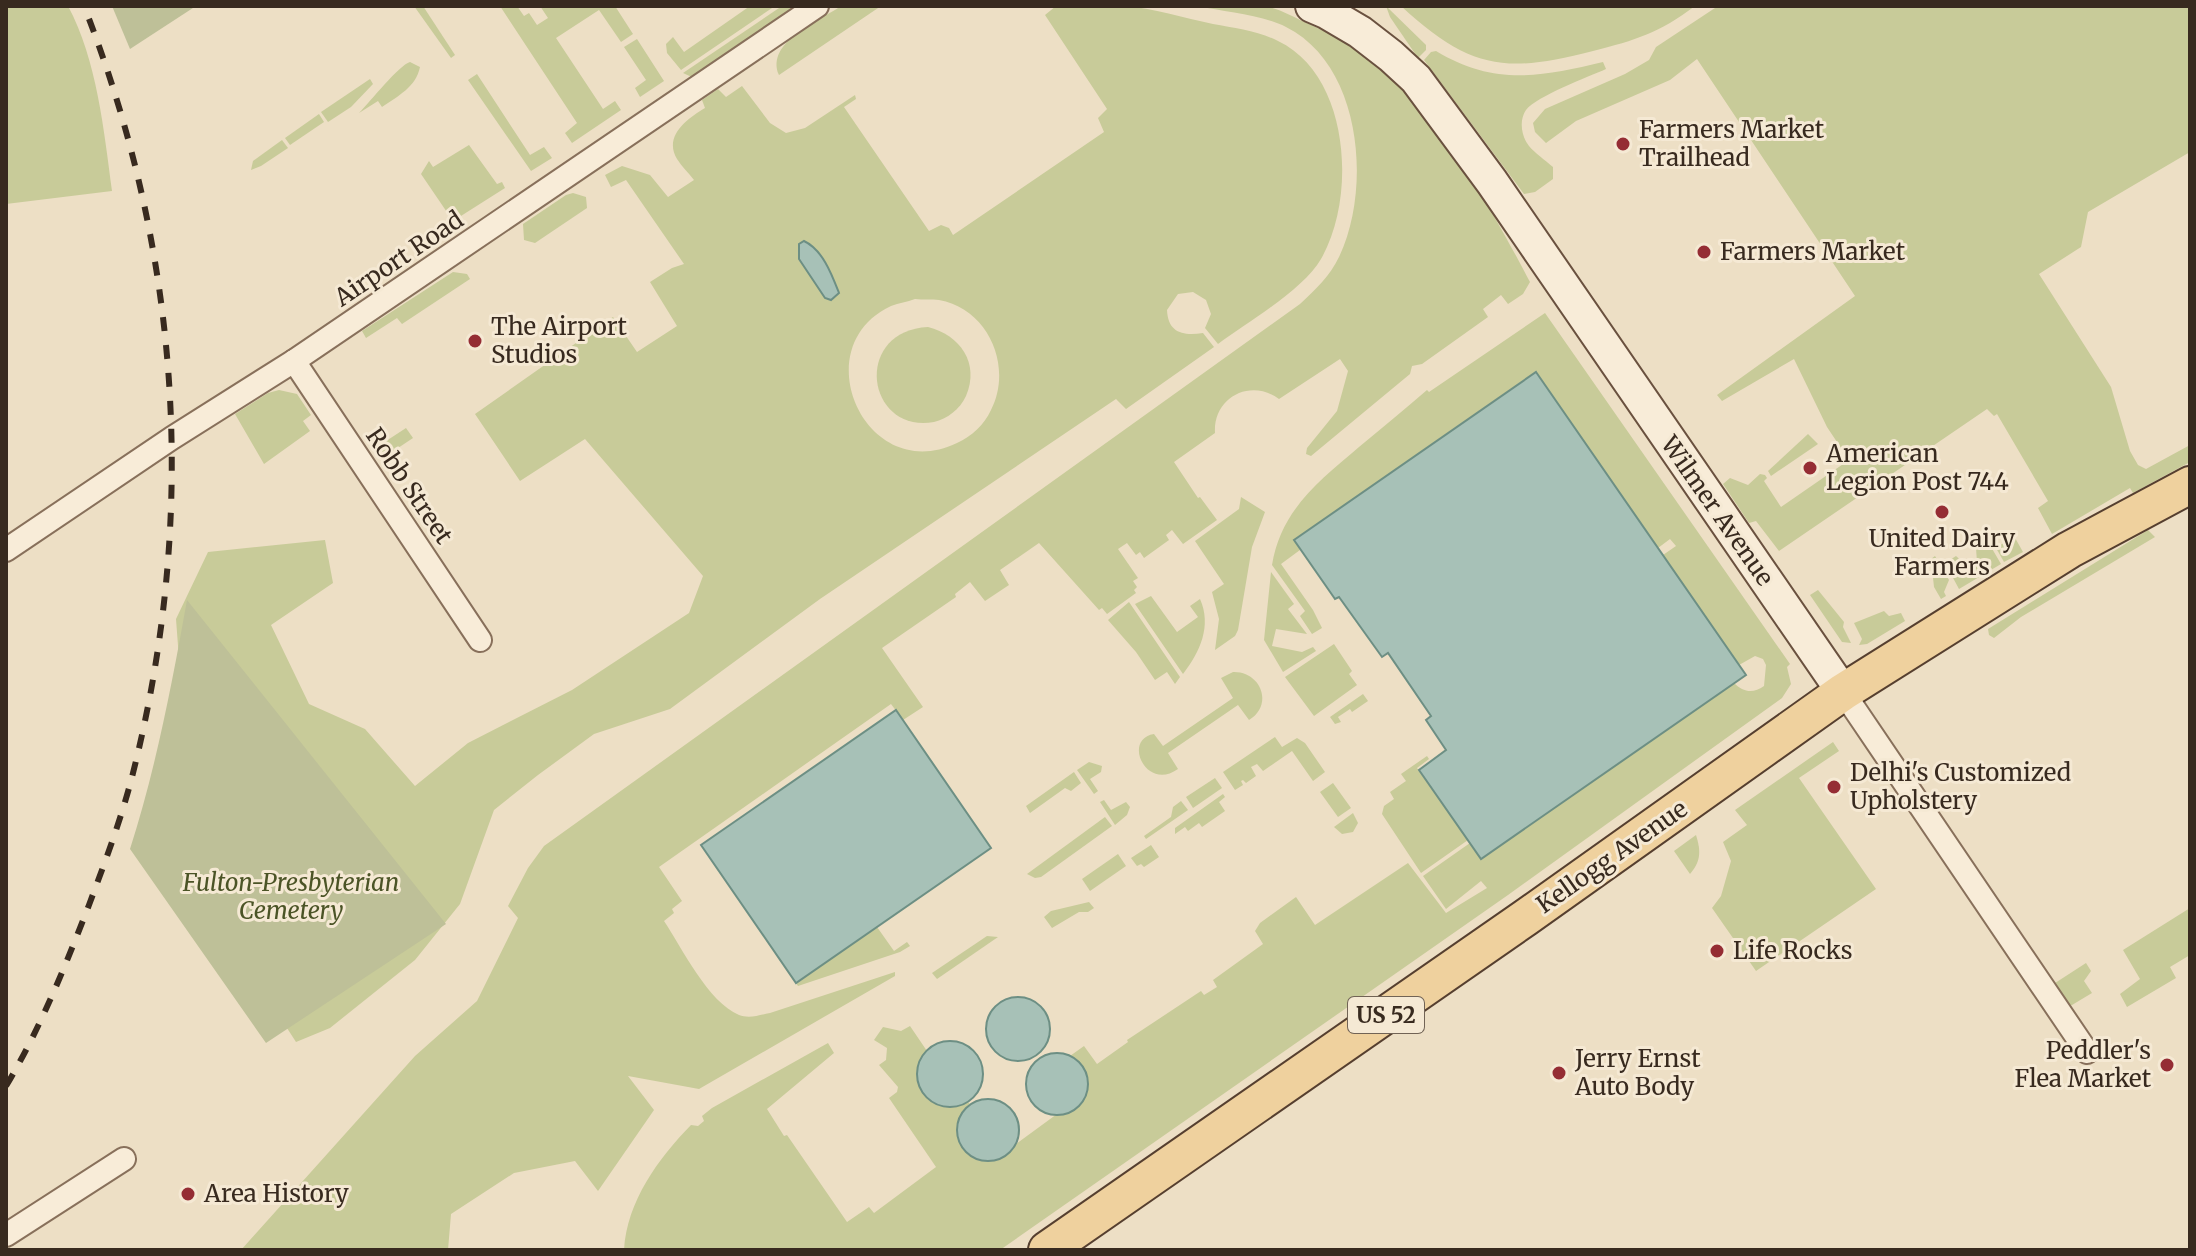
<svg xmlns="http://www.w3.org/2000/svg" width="2196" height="1256" font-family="Merriweather,serif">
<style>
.green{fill:#c8cb99;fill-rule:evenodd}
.cemetery{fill:#bec098}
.water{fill:#a7c1b7;stroke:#6d8f84;stroke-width:2}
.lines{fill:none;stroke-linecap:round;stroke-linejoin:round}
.street-casing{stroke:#88705b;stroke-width:26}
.secondary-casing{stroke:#6a513f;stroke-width:36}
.primary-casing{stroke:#563f2f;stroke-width:40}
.street{stroke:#f8ecd8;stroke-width:22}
.secondary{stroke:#f8ecd8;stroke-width:32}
.primary{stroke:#efd19e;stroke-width:36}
.rail{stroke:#382a1f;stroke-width:6;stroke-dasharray:14 14;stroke-linecap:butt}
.poi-dot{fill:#952d34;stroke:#f5e9d4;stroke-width:3}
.labels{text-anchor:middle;stroke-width:6;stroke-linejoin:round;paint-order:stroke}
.shield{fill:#f5e9d4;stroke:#716355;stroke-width:2}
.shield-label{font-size:22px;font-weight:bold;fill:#382a1f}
.poi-label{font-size:24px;fill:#382a1f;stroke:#f5e9d4;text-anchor:start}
.street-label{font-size:24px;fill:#382a1f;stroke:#f5e9d4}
.park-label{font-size:24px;font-style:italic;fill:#4b5426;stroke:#f5e9d4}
</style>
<rect width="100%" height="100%" fill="#eddfc5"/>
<g class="green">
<path d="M6 6H68C97 60 104 131 112 191L6 204Z"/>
<path d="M414 6H423L455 55 451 58Z"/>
<path d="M500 6H517L524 16 529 13 537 25 548 18 540 6H615L633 34 621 42 599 10 556 38 603 109 615 101 621 110 572 143 565 133 577 123Z"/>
<path d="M750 6H775L681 70 667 53 666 44 673 37 684 52Z"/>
<path d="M782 6H798L694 78 683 73Z"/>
<path d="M841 6H881L779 75C765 42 819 21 841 6Z"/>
<path d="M1056 6C1079 6 1101 4 1124 6 1153 8 1184 18 1213 24 1235 28 1259 31 1278 41 1350 75 1357 197 1321 259 1303 290 1248 322 1218 344L1205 328 1211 314 1206 300 1193 292 1178 294 1167 310C1168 333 1183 336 1203 333L1214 347 1126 409 1116 399 820 599 670 709 594 734 538 775 494 810 460 904 415 960 330 1028 296 1042 267 997 184 725 176 619 208 552 325 540 333 583 271 625 309 704 365 729 415 786 468 743 572 690 689 613 703 576 585 439 520 481 475 414 613 317 637 352 677 326 650 282 672 268 684 264 626 180 611 187 605 175 622 166 650 175 668 197 694 180C689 173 682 167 677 159 663 136 688 118 705 108L702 100 718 89 726 97 742 86 770 123 786 133 805 128 855 95 856 99 844 107 929 231 941 225 949 228 953 235 1104 132 1098 118 1107 109 1045 15ZM915 299C923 300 932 299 939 300 989 309 1013 367 991 410 984 425 972 436 957 443 866 487 803 347 891 306 899 303 907 302 915 299Z"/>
<path d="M1197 6C1219 6 1242 3 1264 6 1279 8 1295 18 1309 24 1418 71 1477 182 1530 282L1523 294 1508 304 1501 295 1483 309 1488 317 1422 364 1412 366 1410 374 1311 456 1306 454 1307 448 1337 411 1348 371 1340 359 1279 399C1251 378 1213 397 1215 433L1174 462 1198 498 1200 497 1217 520 1183 544 1172 530 1166 535 1169 540 1144 558 1140 552 1136 555 1127 543 1118 549 1138 578 1133 581 1137 587 1134 590 1136 593 1107 614 1102 608 1099 610 1039 543 1000 570 1009 585 985 601 970 582 955 594 956 597 882 648 923 707 903 720 891 704 659 867 682 901 672 909 674 913 664 921C682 948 708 1002 739 1015 749 1019 760 1015 770 1013L895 972V976L699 1089 628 1076 654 1110 598 1191 575 1161 514 1173 451 1214 448 1250H241L415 1056 477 1001 518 918 508 906 528 868 544 846 1300 304C1316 289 1330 276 1339 257 1372 188 1362 65 1286 27 1260 14 1225 12 1197 6Z"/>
<path d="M1386 6 1426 45V50L1418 58 1390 17Z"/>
<path d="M1401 6H1695C1659 33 1636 40 1593 51 1505 74 1469 69 1401 6Z"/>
<path d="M1718 6H2190V152L2088 212 2081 247 2039 274 2111 387 2130 451 2138 465 2146 469 2190 445V462L2133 493 2130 488 2052 534 2038 508 2048 501 1997 414 1994 416 1987 409 1779 551 1756 521 1749 523 1723 484 1730 478 1748 485 1760 474 1765 475 1767 478 1764 481 1781 507 1849 460 1827 427 1794 359 1722 401 1717 395 1855 296 1697 59 1670 80 1576 121 1546 143 1535 132 1533 123 1545 109 1625 74 1649 60 1656 47Z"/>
<path d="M637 39 664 81 640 97 635 88 646 80 624 47Z"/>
<path d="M1436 51C1494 86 1540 77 1603 62L1606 69C1588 77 1537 96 1526 110 1519 120 1521 136 1529 146 1535 153 1545 160 1553 167V179L1535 192 1524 194 1424 60 1431 52Z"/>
<path d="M410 62 420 67C416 87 398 96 382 107L378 101 359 113C370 102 399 65 410 62Z"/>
<path d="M477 74 530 155 544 147 552 158 531 171 468 80Z"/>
<path d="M370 79 373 84 351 107 328 122 321 112Z"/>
<path d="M319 114 324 122 290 145 285 138Z"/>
<path d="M282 140 288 148 261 166 251 170 253 161Z"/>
<path d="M469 145 497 184 502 182 505 188 453 221 421 174 429 161 433 167Z"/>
<path d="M573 193 586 197 587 208 535 243 524 240 523 224 566 195Z"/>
<path d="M453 272 467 274 470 279 402 324 397 318 366 338 362 331Z"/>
<path d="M1545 313 1790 664 1787 667 1791 684 1782 698 1508 895 1000 1250H624C627 1201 658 1159 691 1125L698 1126 704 1121 702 1116 712 1108 828 1043 834 1053 767 1109 784 1136 787 1135 847 1222 869 1207 874 1213 936 1167 889 1098 897 1092 898 1087 879 1065 886 1060 887 1048 874 1040 883 1027 901 1031 910 1026 927 1051C911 1069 917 1089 933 1103L968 1102 970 1104 962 1112 1010 1152 1016 1144 1057 1114H1061L1076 1059 1070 1056 1084 1046 1097 1064 1128 1042 1127 1040 1201 991 1204 995 1217 987 1213 980 1263 944 1255 931 1260 923 1296 897 1315 925 1408 863 1446 913 1487 888 1481 881 1446 909 1423 876 1470 843 1481 859 1734 683C1743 692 1753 694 1764 686L1766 665 1763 659 1755 656 1739 665 1663 555 1676 546 1670 539 1658 548 1535 372 1294 540 1300 550 1281 564 1313 610 1322 628 1312 634 1300 616 1305 611 1272 565C1281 510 1319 481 1359 447 1382 428 1405 409 1427 390L1429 392Z"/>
<path d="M928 327C960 335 980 363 966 396 960 409 947 419 934 422 866 434 852 331 928 327Z"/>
<path d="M279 390 297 394 311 415 303 421 310 431 264 464 235 414 268 393Z"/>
<path d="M406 428 413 438 383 458 377 447Z"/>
<path d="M1808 434 1818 444 1771 476 1768 471Z"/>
<path d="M1241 497 1265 512 1252 547 1238 630 1235 636 1215 650 1219 619 1212 592 1224 584 1195 541 1239 509Z"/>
<path d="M2148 530 2155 537 2021 617 1994 638 1989 635 1988 629Z"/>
<path d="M2014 536 2023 552 2004 562 1996 548Z"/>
<path d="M1987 540 2001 564 1959 589 1945 563 1956 556 1967 566 1977 562 1976 548Z"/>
<path d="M1935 556 1949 580 1944 592 1946 596 1941 599 1934 587 1931 559Z"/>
<path d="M1271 572 1294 604 1288 609 1307 634 1276 629 1272 646 1302 652 1313 647 1316 651 1283 672 1264 640Z"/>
<path d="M1818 590 1844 622 1843 627 1851 643 1842 642 1810 595Z"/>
<path d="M1151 596 1177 632 1198 617 1190 606 1200 599C1212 626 1200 652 1183 674L1135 604Z"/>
<path d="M1129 602 1180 677 1175 684 1167 672 1155 680 1136 652 1108 620Z"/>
<path d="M1884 611 1889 616 1901 613 1905 621 1867 644 1859 645 1862 639 1854 623Z"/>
<path d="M1334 644 1352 671 1349 674 1357 685 1314 716 1285 677Z"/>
<path d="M1233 672C1261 671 1274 705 1249 720L1238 705 1168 753 1178 769C1146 792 1122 739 1154 734L1163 746 1233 698 1221 678Z"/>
<path d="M1363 694 1368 701 1352 712 1350 709 1338 717 1341 722 1335 724 1330 717Z"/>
<path d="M1275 737 1282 747 1297 738 1305 743 1325 772 1313 781 1292 751 1263 771 1257 764 1251 767 1256 776 1246 783 1243 780 1241 781 1243 785 1235 790 1223 772Z"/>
<path d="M1833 742 1839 751 1799 778 1876 889 1756 971 1712 908 1721 896 1731 861 1723 842 1747 825 1735 810Z"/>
<path d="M1427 756 1429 759 1417 768 1468 840 1421 873 1382 814 1384 806 1394 799 1390 792 1406 781 1401 774Z"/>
<path d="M1089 762 1102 766 1101 772 1090 779 1098 791 1094 794 1077 770Z"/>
<path d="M1074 772 1081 783 1071 791 1065 788 1030 813 1026 806Z"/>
<path d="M1215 778 1222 788 1193 808 1186 797Z"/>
<path d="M1333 783 1351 808 1338 817 1320 792Z"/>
<path d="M1223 794 1225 797 1219 802 1225 811 1202 827 1199 823 1188 831 1185 827 1175 834V828Z"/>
<path d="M1104 800 1111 810 1126 802 1130 807 1127 815 1115 825 1100 802Z"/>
<path d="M1181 801 1188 810 1146 839 1144 836 1171 817 1173 807Z"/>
<path d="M1353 813 1358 823 1353 832 1342 834 1334 827Z"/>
<path d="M1105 817 1112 826 1041 877 1035 878 1027 874Z"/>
<path d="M1696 835C1701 851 1701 861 1690 874L1674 851Z"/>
<path d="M1151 845 1159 857 1144 867 1141 864 1137 866 1131 858Z"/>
<path d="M1118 854 1126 866 1090 891 1082 879Z"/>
<path d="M1089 902 1094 908 1088 912H1079L1052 928 1044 917 1051 911Z"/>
<path d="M2190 908V955L2170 967 2176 978 2127 1007 2120 994 2140 979 2123 950Z"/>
<path d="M877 927 894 951 907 942 910 946 900 952 798 986 796 983Z"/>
<path d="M987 936 998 937 937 979 932 973Z"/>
<path d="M2086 963 2091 971 2084 981 2092 993 2067 1008 2052 985Z"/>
</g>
<g class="cemetery">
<path d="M112 6H196L130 49Z"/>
<path d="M187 600 446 924 266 1043 130 849C156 768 172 684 187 600Z"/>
</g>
<g class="water">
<path d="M804 241C823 250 832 275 839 293L831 300 825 298 799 259V244Z"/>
<path d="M1536 372 1746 675 1481 859 1419 770 1446 750 1426 720 1431 716 1388 653 1382 657 1339 597 1335 599 1294 540Z"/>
<path d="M896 710 991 848 796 983 701 845Z"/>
<circle cx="1018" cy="1029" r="32"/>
<circle cx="950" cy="1074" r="33"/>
<circle cx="1057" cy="1084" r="31"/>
<circle cx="988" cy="1130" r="31"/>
</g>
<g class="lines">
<g class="street-casing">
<g id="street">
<path d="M294 361 480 640"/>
<path d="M6 550 172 438 294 361 817 6"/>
<path d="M1843 692 2087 1052"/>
<path d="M6 1235 124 1159"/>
</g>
</g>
<g class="secondary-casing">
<path id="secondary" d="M1312 6 1326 12 1360 32 1391 56 1416 79 1492 182 1843 692"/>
</g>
<g class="primary-casing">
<path id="primary" d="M1047 1250 1525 918 1843 692 2069 550 2190 485"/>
</g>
<use href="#street" class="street"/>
<use href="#secondary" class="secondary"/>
<use href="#primary" class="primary"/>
<path class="rail" d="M6 1086C40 1029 65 967 89 905 105 862 122 817 133 773 198 515 181 253 84 6"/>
</g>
<g class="poi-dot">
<circle cx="1623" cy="144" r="8"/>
<circle cx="1704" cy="252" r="8"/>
<circle cx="475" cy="341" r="8"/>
<circle cx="1810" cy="468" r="8"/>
<circle cx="1942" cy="512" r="8"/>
<circle cx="1834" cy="787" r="8"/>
<circle cx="1717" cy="951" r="8"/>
<circle cx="2167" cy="1065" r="8"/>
<circle cx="1559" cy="1073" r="8"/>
<circle cx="188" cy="1194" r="8"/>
</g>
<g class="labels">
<rect class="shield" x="1348" y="997" width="76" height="36" rx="6"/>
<g class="shield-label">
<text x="1386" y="1023">US 52</text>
</g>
<g class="poi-label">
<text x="1639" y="138">Farmers Market<tspan x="1639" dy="28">Trailhead</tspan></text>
<text x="1720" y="260">Farmers Market</text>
<text x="491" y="335">The Airport<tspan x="491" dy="28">Studios</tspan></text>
<text x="1826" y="462">American<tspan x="1826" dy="28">Legion Post 744</tspan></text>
<text x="1942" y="547" text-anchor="middle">United Dairy<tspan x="1942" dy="28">Farmers</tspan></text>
<text x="1850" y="781">Delhi's Customized<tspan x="1850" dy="28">Upholstery</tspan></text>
<text x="1733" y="959">Life Rocks</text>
<text x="2151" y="1059" text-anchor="end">Peddler's<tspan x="2151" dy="28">Flea Market</tspan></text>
<text x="1575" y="1067">Jerry Ernst<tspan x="1575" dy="28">Auto Body</tspan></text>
<text x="204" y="1202">Area History</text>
</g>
<g class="street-label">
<text transform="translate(399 259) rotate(-34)" y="8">Airport Road</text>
<text transform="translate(409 486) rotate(56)" y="8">Robb Street</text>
<text transform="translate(1717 511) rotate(55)" y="8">Wilmer Avenue</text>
<text transform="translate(1612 857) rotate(-35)" y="8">Kellogg Avenue</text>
</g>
<g class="park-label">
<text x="291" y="891">Fulton-Presbyterian<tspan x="291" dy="28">Cemetery</tspan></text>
</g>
</g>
<rect width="2196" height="1256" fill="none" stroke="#382a1f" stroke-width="16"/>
</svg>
